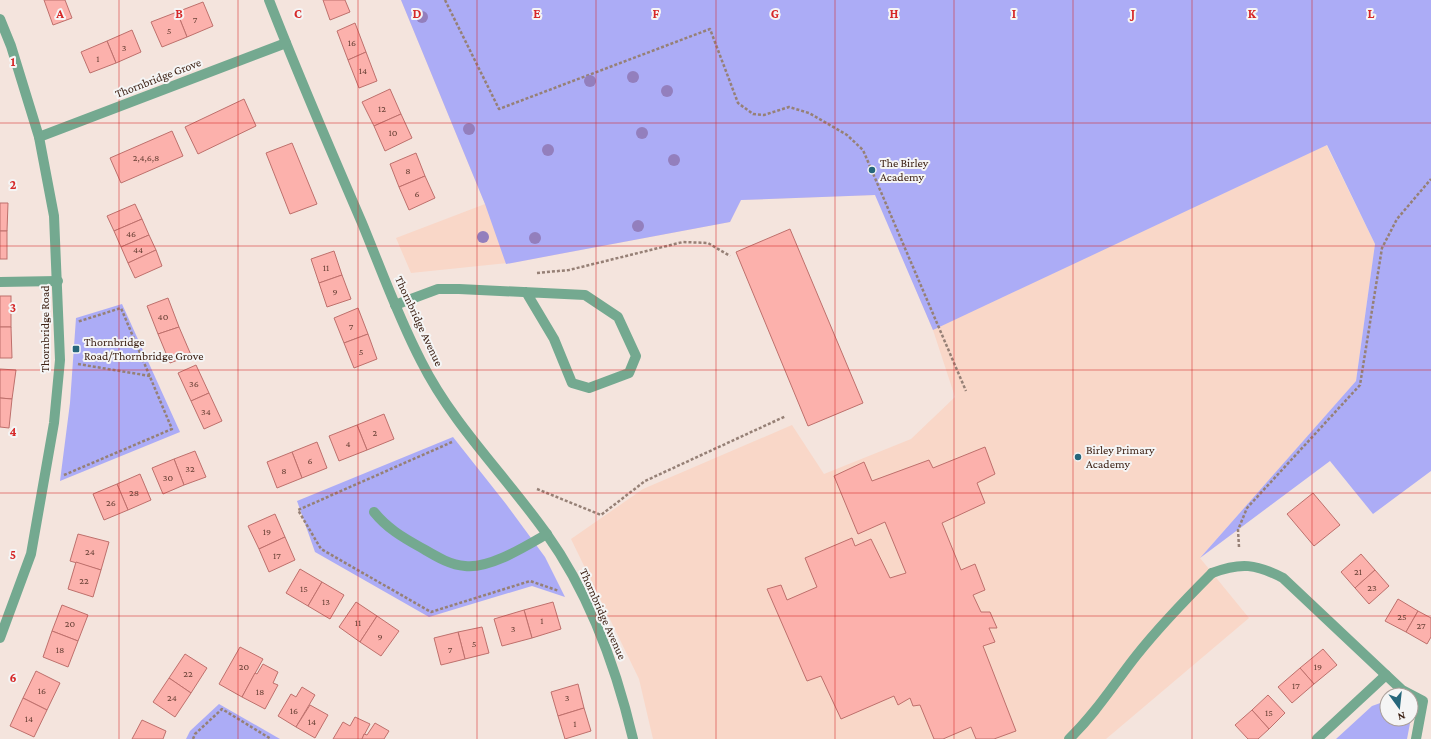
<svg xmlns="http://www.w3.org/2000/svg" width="1431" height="739" font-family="'Crimson Pro',serif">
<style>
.built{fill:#f9d7c8}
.green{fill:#acacf6}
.building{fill:#fcb1ac;stroke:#be706c}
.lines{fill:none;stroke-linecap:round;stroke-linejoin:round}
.path{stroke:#968076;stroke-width:2.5;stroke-dasharray:3 2;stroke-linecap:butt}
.service{stroke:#74a990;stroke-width:10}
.minor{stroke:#74a990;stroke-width:10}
.tree{fill:#937fbd}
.grid{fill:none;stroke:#d62828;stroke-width:1;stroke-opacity:0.55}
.poi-dot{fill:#26667b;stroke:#f5f5f5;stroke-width:1.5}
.labels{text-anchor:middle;stroke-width:4;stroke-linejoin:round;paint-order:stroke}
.number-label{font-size:10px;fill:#6a4237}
.street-label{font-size:12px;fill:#391d10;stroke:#f5f5f5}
.poi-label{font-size:12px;fill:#391d10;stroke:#f5f5f5;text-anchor:start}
.grid-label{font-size:13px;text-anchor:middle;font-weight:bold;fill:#d62828;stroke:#f5f5f5;stroke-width:4;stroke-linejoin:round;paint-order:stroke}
</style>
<rect width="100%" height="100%" fill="#f4e4dd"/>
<path class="built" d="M401 0H1255L1375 244 1356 381 1200 558 1249 618 1106 739H653L639 679 571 539 643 489 792 425 824 474 911 439 955 397 933 330 876 195 741 200 730 222 517 262 411 273 396 238 485 204Z"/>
<g class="green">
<path d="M401 0H1431V471L1373 514 1330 461 1200 558 1356 381 1375 244 1327 145 933 330 875 195 741 200 730 222 506 264 485 204Z"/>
<path d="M122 304 180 432 60 481 70 403 76 318Z"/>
<path d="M453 437 506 504 545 557 565 597 532 586 429 617 315 552 297 501Z"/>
<path d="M1386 701 1387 719H1411V717V718L1407 739H1336L1372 706Z"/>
<path d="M219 704 280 739H186L190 731Z"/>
</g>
<g class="building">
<path d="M44 0H65L72 18 53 25Z"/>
<path d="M323 0H345L350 12 330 20Z"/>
<path d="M203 2 213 26 187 37 177 12Z"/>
<path d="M177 12 187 37 162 47 151 22Z"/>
<path d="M355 23 366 52 348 60 337 31Z"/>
<path d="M132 30 141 52 116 63 107 41Z"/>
<path d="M107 41 116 63 90 73 81 52Z"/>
<path d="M366 52 377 81 359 88 348 60Z"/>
<path d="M390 89 401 114 374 126 362 102Z"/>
<path d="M244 99 256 126 198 154 185 127Z"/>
<path d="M401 114 412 138 385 151 374 126Z"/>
<path d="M172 131 183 156 121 183 110 158Z"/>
<path d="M292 143 317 204 290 214 266 153Z"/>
<path d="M416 153 425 176 399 187 390 164Z"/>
<path d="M425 176 435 198 409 210 399 187Z"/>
<path d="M0 203H8L7 231H0Z"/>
<path d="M135 204 142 219 114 231 107 216Z"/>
<path d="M142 219 149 235 121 247 114 231Z"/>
<path d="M790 229 863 403 808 426 736 252Z"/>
<rect x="0" y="231" width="7" height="28"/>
<path d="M149 235 156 250 128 263 121 247Z"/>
<path d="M156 250 162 266 135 278 128 263Z"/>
<path d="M334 251 342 275 319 283 311 259Z"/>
<path d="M342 275 351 299 327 307 319 283Z"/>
<rect x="0" y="296" width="11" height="31"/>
<path d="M168 298 179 327 158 334 147 306Z"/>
<path d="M358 308 368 334 344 343 334 318Z"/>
<path d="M0 327H11L12 358H0Z"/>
<path d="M179 327 191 355 170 363 158 334Z"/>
<path d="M368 334 377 359 354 368 344 343Z"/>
<path d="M196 365 209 393 191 401 178 373Z"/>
<path d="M0 369 16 370 12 399 0 398Z"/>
<path d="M209 393 222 421 204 429 191 401Z"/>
<path d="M0 398 12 399 9 428 0 427Z"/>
<path d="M384 414 394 439 367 450 357 425Z"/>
<path d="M357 425 367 450 339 461 329 436Z"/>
<path d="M317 442 327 468 302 478 292 452Z"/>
<path d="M985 447 995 474 977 483 985 503 942 523 961 570 975 564 985 590 973 595 981 612H990L997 628H989L995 642 983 646 1016 731 994 739H976L971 727 943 739H934L920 705 913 706 910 698 898 705 894 696 841 719 821 676 807 681 767 589 781 585 787 600 817 587 805 558 852 538 855 546 871 539 890 578 906 573 885 522 858 534 834 476 864 462 872 481 929 460 933 468Z"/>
<path d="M195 451 206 477 184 485 174 459Z"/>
<path d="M292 452 302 478 277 488 267 462Z"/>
<path d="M174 459 184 485 163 494 152 468Z"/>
<path d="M140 474 151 500 128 510 117 484Z"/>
<path d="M117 484 128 510 104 520 93 494Z"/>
<path d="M1313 493 1340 525 1314 546 1287 514Z"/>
<path d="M275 514 285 537 259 549 248 526Z"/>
<path d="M78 534 109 542 101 570 70 561Z"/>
<path d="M285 537 295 560 269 572 259 549Z"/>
<path d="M1361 554 1375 570 1355 588 1341 572Z"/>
<path d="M76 562 101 570 93 597 68 589Z"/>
<path d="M300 569 322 582 308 606 286 593Z"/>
<path d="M1375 570 1389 586 1369 604 1355 588Z"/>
<path d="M322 582 344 595 330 619 308 606Z"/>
<path d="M1398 599 1418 611 1406 632 1385 621Z"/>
<path d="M356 602 377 616 360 642 339 627Z"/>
<path d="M553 602 561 629 532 638 524 610Z"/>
<path d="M62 605 88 615 78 641 52 631Z"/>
<path d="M524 610 532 638 502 646 494 619Z"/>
<path d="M1418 611 1431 618V637L1427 644 1406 632Z"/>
<path d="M377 616 399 631 381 656 360 642Z"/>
<path d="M482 627 489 653 465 659 458 632Z"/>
<path d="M52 631 78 641 68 667 43 657Z"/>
<path d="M458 632 465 659 441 665 434 638Z"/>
<path d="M240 647 263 659 242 697 219 684Z"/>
<path d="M1323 649 1337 665 1314 684 1300 668Z"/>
<path d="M185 654 207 668 191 693 169 678Z"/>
<path d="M263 664 278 672 273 683 278 685 265 709 242 697 255 673 257 674Z"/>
<path d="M1300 668 1314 684 1292 703 1278 687Z"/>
<path d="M36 671 60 683 47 710 23 698Z"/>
<path d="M169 678 191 693 175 717 153 702Z"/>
<path d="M578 684 584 708 558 716 551 692Z"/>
<path d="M302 687 315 695 296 727 278 716 291 694 296 697Z"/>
<path d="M1268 695 1285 713 1269 729 1252 710Z"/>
<path d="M23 698 47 710 34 737 10 726Z"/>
<path d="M310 705 328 715 315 738 296 727Z"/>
<path d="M584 708 591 731 565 739 558 716Z"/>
<path d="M1252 710 1269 729 1258 739H1248L1235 725Z"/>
<path d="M355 717 370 724 362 739H333L343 722 350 726Z"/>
<path d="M142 720 166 731 163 739H132Z"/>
<path d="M375 723 389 731 384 739H362L364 734 367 735Z"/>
</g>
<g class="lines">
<g class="path">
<path d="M445 0 499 109 710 29 738 103 753 114 764 115 789 107 809 113 847 135 863 150 966 391"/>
<path d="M537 273 569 270 683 242 708 243 730 256"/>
<path d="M78 364 150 376"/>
<path d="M452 442 298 510 321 549 431 612 530 581 559 591"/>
<path d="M64 475 172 429 121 308 77 322"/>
<path d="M537 489 601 515 645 481 786 416"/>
<path d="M1239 547 1238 530 1247 508 1360 385 1382 248 1397 219 1431 179"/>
<path d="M193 739 195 734 222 709 271 739"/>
</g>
<g class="service">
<path d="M0 282 58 281"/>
<path d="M395 305 438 289H459L585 295 618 317 636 356 629 373 589 388 572 383 554 339 526 292"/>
<path d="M1069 739C1095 714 1114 684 1136 656 1159 627 1185 600 1212 573"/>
</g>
<g class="minor">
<path d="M269 0C298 75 330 149 362 223 381 269 398 317 421 361 453 425 505 475 546 533 589 593 616 667 633 739"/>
<path d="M0 19 11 46 39 137 54 216 60 360 54 423 31 554 0 638"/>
<path d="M39 137 286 43"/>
<path d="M374 512C387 528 402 537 420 547 434 555 449 565 465 566 490 569 526 546 547 534"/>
<path d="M1212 573C1241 562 1256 564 1283 578L1386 675"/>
<path d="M1317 739 1386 675 1402 690 1423 701 1416 739"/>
</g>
</g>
<g class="tree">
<circle cx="422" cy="17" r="6"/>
<circle cx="633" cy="77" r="6"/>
<circle cx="590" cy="81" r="6"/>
<circle cx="667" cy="91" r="6"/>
<circle cx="469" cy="129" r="6"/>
<circle cx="642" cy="133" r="6"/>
<circle cx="548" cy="150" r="6"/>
<circle cx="674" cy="160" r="6"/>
<circle cx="638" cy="226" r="6"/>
<circle cx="483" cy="237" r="6"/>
<circle cx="535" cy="238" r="6"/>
</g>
<path class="grid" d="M119 0V739M238 0V739M358 0V739M477 0V739M596 0V739M716 0V739M835 0V739M954 0V739M1073 0V739M1192 0V739M1312 0V739M0 123H1431M0 246H1431M0 370H1431M0 493H1431M0 616H1431"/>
<g class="poi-dot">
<circle cx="872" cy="170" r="4"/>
<rect x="72" y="345" width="8" height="8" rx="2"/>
<circle cx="1078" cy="457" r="4"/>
</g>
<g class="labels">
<g class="number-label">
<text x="195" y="23">7</text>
<text x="169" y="34">5</text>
<text x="352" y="46">16</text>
<text x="124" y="51">3</text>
<text x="98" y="62">1</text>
<text x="363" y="74">14</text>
<text x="382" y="112">12</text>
<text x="393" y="136">10</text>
<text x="146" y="161">2,4,6,8</text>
<text x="408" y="174">8</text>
<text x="417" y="197">6</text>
<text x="131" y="237">46</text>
<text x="138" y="253">44</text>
<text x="326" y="271">11</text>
<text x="335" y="295">9</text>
<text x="163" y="320">40</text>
<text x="351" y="330">7</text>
<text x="361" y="355">5</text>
<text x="194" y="387">36</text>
<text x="206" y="415">34</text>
<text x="375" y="436">2</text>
<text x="348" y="447">4</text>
<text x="310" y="464">6</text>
<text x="190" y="472">32</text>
<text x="284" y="474">8</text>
<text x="168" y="481">30</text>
<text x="134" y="496">28</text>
<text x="111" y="506">26</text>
<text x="267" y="535">19</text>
<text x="90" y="555">24</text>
<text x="277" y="559">17</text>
<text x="1358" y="575">21</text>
<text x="84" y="584">22</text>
<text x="1372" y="591">23</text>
<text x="304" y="592">15</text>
<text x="326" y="605">13</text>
<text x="1402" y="620">25</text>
<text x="542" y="624">1</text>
<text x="358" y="626">11</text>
<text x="70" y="627">20</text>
<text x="1421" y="629">27</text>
<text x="513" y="632">3</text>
<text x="380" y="640">9</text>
<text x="474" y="647">5</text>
<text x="60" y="653">18</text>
<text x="450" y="653">7</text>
<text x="244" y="670">20</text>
<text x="1318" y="670">19</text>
<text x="188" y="677">22</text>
<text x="1296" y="689">17</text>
<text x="42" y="694">16</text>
<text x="260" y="695">18</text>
<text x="172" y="701">24</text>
<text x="567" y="701">3</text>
<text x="294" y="714">16</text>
<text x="1269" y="716">15</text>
<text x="29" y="722">14</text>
<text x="312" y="725">14</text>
<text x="575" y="727">1</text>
</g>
<g class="street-label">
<text transform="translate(158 78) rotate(-21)" y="4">Thornbridge Grove</text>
<text transform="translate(419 321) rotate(65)" y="4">Thornbridge Avenue</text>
<text transform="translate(45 329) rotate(-90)" y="4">Thornbridge Road</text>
<text transform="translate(603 614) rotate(66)" y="4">Thornbridge Avenue</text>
</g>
<g class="poi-label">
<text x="880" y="167">The Birley<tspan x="880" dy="14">Academy</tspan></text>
<text x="84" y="346">Thornbridge<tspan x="84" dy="14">Road/Thornbridge Grove</tspan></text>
<text x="1086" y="454">Birley Primary<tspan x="1086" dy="14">Academy</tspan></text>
</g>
</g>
<g class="grid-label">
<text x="60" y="18">A</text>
<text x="179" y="18">B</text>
<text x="298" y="18">C</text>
<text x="417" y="18">D</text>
<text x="537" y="18">E</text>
<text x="656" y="18">F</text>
<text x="775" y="18">G</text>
<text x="894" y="18">H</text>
<text x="1014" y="18">I</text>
<text x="1133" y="18">J</text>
<text x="1252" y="18">K</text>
<text x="1371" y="18">L</text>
<text x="13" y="66">1</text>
<text x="13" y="189">2</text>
<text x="13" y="312">3</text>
<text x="13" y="436">4</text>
<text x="13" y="559">5</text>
<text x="13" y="682">6</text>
</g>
<g transform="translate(1399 707) rotate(165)"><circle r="19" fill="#f5f5f5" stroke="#aa9f99"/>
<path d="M0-3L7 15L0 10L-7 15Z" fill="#26667b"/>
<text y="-6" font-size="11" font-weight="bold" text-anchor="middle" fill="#391d10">N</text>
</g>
</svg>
